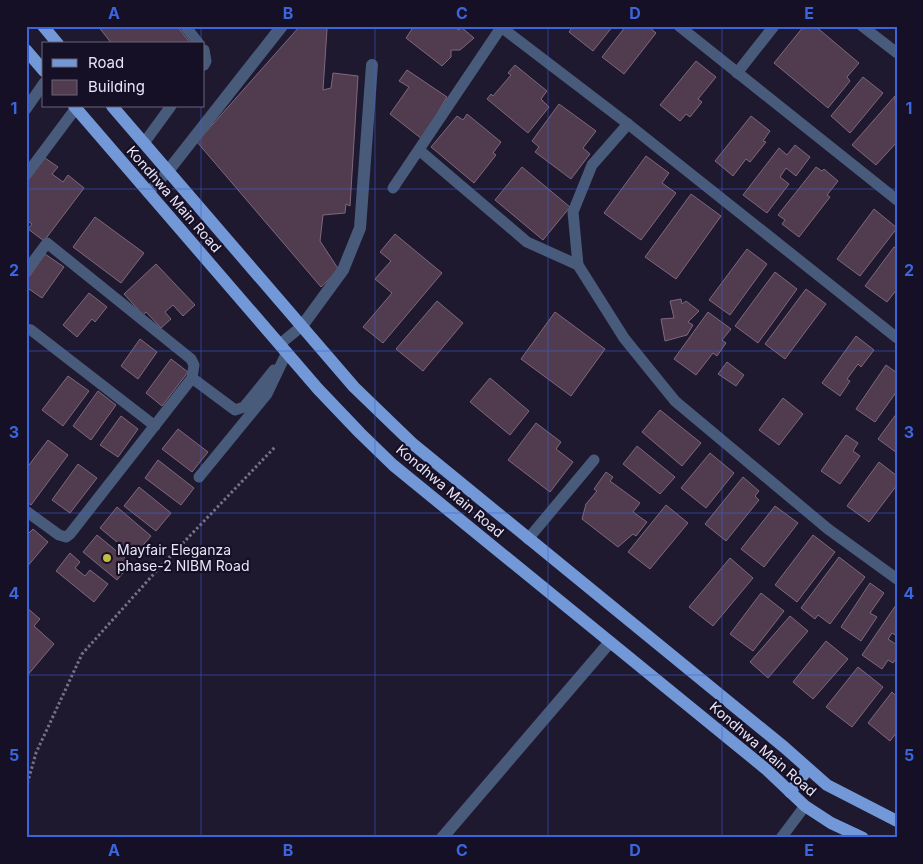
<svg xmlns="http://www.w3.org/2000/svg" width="923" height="864" font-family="Inter,sans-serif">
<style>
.building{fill:#513c4f;stroke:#7f677c}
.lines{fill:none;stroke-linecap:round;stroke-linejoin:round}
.path{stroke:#767185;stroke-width:3;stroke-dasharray:2.5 2.5;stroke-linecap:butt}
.lane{stroke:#485b7a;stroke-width:11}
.street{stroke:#485b7a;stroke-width:12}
.primary{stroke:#7298d8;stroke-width:12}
.grid{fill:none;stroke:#3b65dc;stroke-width:1;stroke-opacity:0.55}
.poi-dot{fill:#c3bd3f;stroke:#161026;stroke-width:2}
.labels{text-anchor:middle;stroke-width:4.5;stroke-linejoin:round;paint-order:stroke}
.street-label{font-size:14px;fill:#e8e5f5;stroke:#161026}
.poi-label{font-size:14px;fill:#e8e5f5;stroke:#161026;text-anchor:start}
.neatline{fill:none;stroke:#3b65dc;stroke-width:2}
.grid-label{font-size:16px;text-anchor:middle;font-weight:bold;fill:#3b65dc}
</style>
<rect width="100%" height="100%" fill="#1f1930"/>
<g class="building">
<path d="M98 26H177L191 44H112Z"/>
<path d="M300 26H322L327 29 323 90 331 88 333 73 358 76 350 206 346 204 345 213 323 215 320 241 339 270 321 287 197 142Z"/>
<path d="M414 26H453L459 30 461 27 474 38 460 50H451V57L442 66 406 38Z"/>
<path d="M573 26H613L593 51 569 32Z"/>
<path d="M626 26H648L656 33 624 74 602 57Z"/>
<path d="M804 26H815L859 63 847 77 850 81 828 108 774 63Z"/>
<path d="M696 61 716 77 698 99 702 102 690 117 686 114 680 121 660 105Z"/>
<path d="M515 65 547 91 541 99 549 107 528 133 487 99 491 94 493 96 511 75 508 73Z"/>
<path d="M407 70 447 97 422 139 390 114 409 87 399 81Z"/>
<path d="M863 77 883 93 850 133 831 116Z"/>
<path d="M895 96 897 142 876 165 852 145Z"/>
<path d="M559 104 596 131 583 148 590 154 571 179 535 152 539 147 532 141Z"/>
<path d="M467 114 501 142 493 153 496 155 474 183 431 147 457 116 463 120Z"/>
<path d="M751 116 770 131 763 141 766 142 750 162 746 159 733 176 715 161Z"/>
<path d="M795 145 810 157 796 176 786 168 780 177 789 184 767 213 743 195 779 148 787 155Z"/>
<path d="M646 156 669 173 662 183 676 193 641 240 604 213Z"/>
<path d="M45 158 58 167 52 174 63 182 68 175 84 188 44 241 28 229 32 224 26 220V182Z"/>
<path d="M522 167 570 207 543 240 495 200Z"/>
<path d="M816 167 822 171 824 169 838 181 827 195 830 197 799 237 782 224 785 220 778 215Z"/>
<path d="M691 194 721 216 676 279 645 257Z"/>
<path d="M874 209 897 228 860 276 837 259Z"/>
<path d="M95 217 144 253 121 283 73 247Z"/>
<path d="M395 234 442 273 383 343 363 327 392 293 375 279 391 261 380 252Z"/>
<path d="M894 247 897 248V289L887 302 865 286Z"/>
<path d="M747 249 767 264 730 315 709 300Z"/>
<path d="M45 254 64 267 42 298 26 287V281Z"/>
<path d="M156 264 195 305 183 316 173 305 165 312 171 319 161 328 146 312 143 315 124 294Z"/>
<path d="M775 272 797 289 758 343 735 326Z"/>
<path d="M806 289 826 304 785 359 765 344Z"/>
<path d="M89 293 107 307 95 322 92 319 77 337 63 325Z"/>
<path d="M681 299 682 304 686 301 699 311 688 322 693 325 687 335 665 341 661 319 674 318 670 301Z"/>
<path d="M437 301 463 323 423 371 396 349Z"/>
<path d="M555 312 605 349 571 396 521 359Z"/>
<path d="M708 312 731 329 722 340 726 343 717 356 713 353 696 375 674 359Z"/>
<path d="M856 336 874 350 861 367 858 364 847 379 850 381 840 396 822 383Z"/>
<path d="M140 339 157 352 138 379 121 366Z"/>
<path d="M171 359 188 372 162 406 146 393Z"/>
<path d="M727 362 744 375 736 386 718 374Z"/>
<path d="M886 365 897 373V391L875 422 856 409Z"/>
<path d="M68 376 89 391 63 426 42 410Z"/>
<path d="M490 378 529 411 510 435 470 402Z"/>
<path d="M98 391 116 405 91 440 73 426Z"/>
<path d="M783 398 803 414 779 445 759 430Z"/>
<path d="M660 410 701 443 682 466 642 432Z"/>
<path d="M897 413V453L878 439Z"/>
<path d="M121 416 138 429 118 457 100 445Z"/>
<path d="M536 423 561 442 556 449 573 462 550 492 508 460Z"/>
<path d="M178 429 208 452 192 472 162 449Z"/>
<path d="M846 435 858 443 853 451 860 456 840 484 821 471Z"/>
<path d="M48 440 68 455 31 505 26 502V469Z"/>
<path d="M637 446 675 477 660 494 623 464Z"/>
<path d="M710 453 734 473 706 508 681 488Z"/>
<path d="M158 460 194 488 181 505 145 478Z"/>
<path d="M879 462 897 476V485L869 522 847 506Z"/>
<path d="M78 464 97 478 70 513 52 500Z"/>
<path d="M606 472 613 477 610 481 640 503 633 512 647 522 636 536 633 534 618 547 582 519 586 504 597 491 594 489Z"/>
<path d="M743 477 759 491 755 496 759 500 726 541 705 524Z"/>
<path d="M139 487 171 513 156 531 124 506Z"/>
<path d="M666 505 688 523 650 569 628 552Z"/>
<path d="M775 506 798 523 764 567 741 549Z"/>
<path d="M117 507 151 536 138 551 127 542 123 547 100 528Z"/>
<path d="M33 529 48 542 26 568V536Z"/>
<path d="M97 535 131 563 117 580 83 552Z"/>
<path d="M813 535 835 552 797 602 775 585Z"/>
<path d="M70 553 80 562 75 568 85 576 90 570 108 584 94 602 56 571Z"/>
<path d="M839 557 865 577 830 624 818 615 815 619 801 608Z"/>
<path d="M730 558 753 578 713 626 689 607Z"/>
<path d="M870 583 884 593 870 613 877 617 861 641 841 627Z"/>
<path d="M761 593 784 611 753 651 730 634Z"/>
<path d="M896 605 897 636 892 633 888 639 897 645V657L893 663 888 660 882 669 862 655Z"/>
<path d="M26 607 40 619 34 626 54 644 26 677Z"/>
<path d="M790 616 808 631 768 678 750 662Z"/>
<path d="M826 641 848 659 813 699 793 682Z"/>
<path d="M858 667 883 687 852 727 826 707Z"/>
<path d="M892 692 897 697V732L890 741 868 723Z"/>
</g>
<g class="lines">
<path class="path" d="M26 788 36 753 82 654 160 567 275 447"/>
<g class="lane">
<path d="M185 26 199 44"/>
<path d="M679 26 897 200"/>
<path d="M862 26 897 53"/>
<path d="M501 27 628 124 897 338"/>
<path d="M204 50 206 61 204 65"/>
<path d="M737 73 774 26"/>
<path d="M26 109 44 83"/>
<path d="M628 124 592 165 573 212 578 265 624 338 675 401 828 529 897 579"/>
<path d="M144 143 171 106"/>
<path d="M419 150 527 242 578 265"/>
<path d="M26 175 76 108"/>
<path d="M393 188 502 26"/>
<path d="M148 193 168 171"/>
<path d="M26 271 47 243 191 359 194 365 192 378 70 534 66 537 59 535 26 511"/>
<path d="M26 329 31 330 155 426"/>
<path d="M280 344 302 326"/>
<path d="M192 378 235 410 244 407 274 370"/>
<path d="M199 477 267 394 287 352"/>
<path d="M528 539 594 460"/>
<path d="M781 838 805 806"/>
</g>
<g class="street">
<path d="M168 171 282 26"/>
<path d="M302 326 343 270 360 228 372 65"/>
<path d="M442 838 610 642"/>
</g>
<g class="primary">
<path d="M43 26 58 44"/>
<path d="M26 50 44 71"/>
<path d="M74 106 318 389 360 433 393 465 442 505 766 769 805 806 831 823 863 838"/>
<path d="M112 106 354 387 413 444 784 747 827 785 897 821"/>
<path d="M790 792 808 769"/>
</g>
</g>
<path class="grid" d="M201 26V44M375 26V838M548 26V838M722 26V838M201 106V838M26 189H897M26 351H897M26 513H897M26 675H897"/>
<circle class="poi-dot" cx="107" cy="558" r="5"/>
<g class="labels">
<g class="street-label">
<text transform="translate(174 199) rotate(49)" y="5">Kondhwa Main Road</text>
<text transform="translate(450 491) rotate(40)" y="5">Kondhwa Main Road</text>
<text transform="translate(763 749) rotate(41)" y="5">Kondhwa Main Road</text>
</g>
<g class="poi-label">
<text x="117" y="555">Mayfair Eleganza<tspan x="117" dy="16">phase-2 NIBM Road</tspan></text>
</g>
</g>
<rect width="923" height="864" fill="none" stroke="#161026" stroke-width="55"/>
<rect x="42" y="42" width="162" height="65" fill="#161026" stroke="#6a6579"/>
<rect x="52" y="59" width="25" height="8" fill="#7298d8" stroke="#6a6579"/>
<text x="88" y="68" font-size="15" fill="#e8e5f5">Road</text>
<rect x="52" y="80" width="25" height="15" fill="#513c4f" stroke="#6a6579"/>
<text x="88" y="92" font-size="15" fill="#e8e5f5">Building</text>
<rect x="28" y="28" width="868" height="808" class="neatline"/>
<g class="grid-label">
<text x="114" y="19">A</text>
<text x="288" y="19">B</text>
<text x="462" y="19">C</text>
<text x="635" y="19">D</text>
<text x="809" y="19">E</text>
<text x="14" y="114">1</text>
<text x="909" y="114">1</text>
<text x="14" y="276">2</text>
<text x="909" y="276">2</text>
<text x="14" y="438">3</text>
<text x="909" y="438">3</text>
<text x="14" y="599">4</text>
<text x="909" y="599">4</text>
<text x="14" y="761">5</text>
<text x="909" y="761">5</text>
<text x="114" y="856">A</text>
<text x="288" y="856">B</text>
<text x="462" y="856">C</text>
<text x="635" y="856">D</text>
<text x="809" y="856">E</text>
</g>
</svg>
